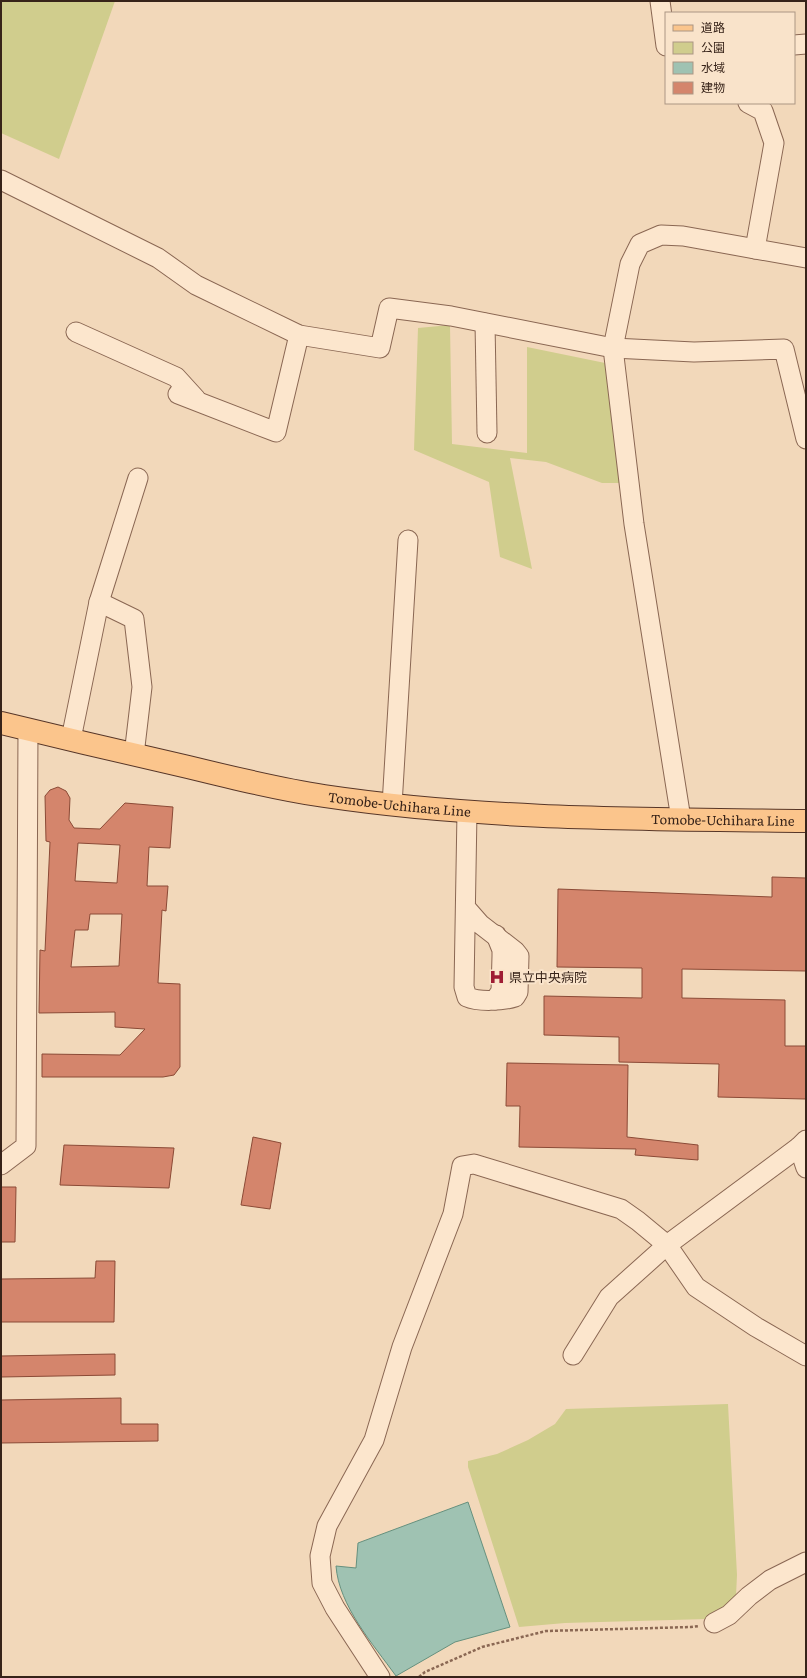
<svg xmlns="http://www.w3.org/2000/svg" width="807" height="1678" font-family="Literata,'Noto Sans JP',serif">
<style>
.green{fill:#d0cd8d}
.water{fill:#9fc2b2;stroke:#66907e}
.building{fill:#d4856c;stroke:#8b4a36;fill-rule:evenodd}
.lines{fill:none;stroke-linecap:round;stroke-linejoin:round}
.minor-casing{stroke:#8a6753;stroke-width:21}
.major-casing{stroke:#573628;stroke-width:24}
.path{stroke:#8a6753;stroke-width:2.5;stroke-dasharray:3 2;stroke-linecap:butt}
.minor{stroke:#fce6cd;stroke-width:19}
.major{stroke:#fbc58c;stroke-width:22}
.labels{text-anchor:middle;stroke-width:4;stroke-linejoin:round;paint-order:stroke}
.street-label{font-size:13px;fill:#372319;stroke:#f9e3ca}
.poi-label{font-size:13px;fill:#372319;stroke:#f9e3ca;text-anchor:start}
</style>
<rect width="100%" height="100%" fill="#f2d8ba"/>
<g class="green">
<path d="M1 1H115L59 159 1 133Z"/>
<path d="M450 325 452 444 527 453V347L610 364 627 483H602L546 462 510 458 532 569 500 557 489 482 414 450 418 328Z"/>
<path d="M728 1404 737 1575 736 1596 724 1608 707 1619 565 1623 519 1627 468 1467V1461L497 1454 528 1440 555 1424 566 1409Z"/>
</g>
<path class="water" d="M468 1502 510 1627 455 1642 396 1676C373 1644 339 1606 336 1566L356 1568 358 1543Z"/>
<g class="building">
<path d="M58 787 66 791 70 798 69 820 74 828 100 829 125 803 173 807 170 848 149 847 147 886H168L166 911 162 910 158 983 180 984V1067L174 1075 163 1077H42V1054L120 1055 145 1029 115 1027V1012L39 1013 40 950 45 951 50 842 46 841 45 796 50 790ZM78 843 120 845 117 883 75 881ZM90 914H122L119 966 71 967 75 930H88Z"/>
<path d="M772 877 806 878V971L682 969V998L785 1000V1046H806V1099L718 1097 719 1064 619 1062V1037L544 1035V996L642 998V968L557 967 558 889 772 897Z"/>
<path d="M507 1063 628 1065 627 1137 698 1145V1160L635 1155 636 1149 519 1147 520 1106H506Z"/>
<path d="M253 1137 281 1143 270 1209 241 1205Z"/>
<path d="M64 1145 174 1148 169 1188 60 1185Z"/>
<path d="M1 1187H16L15 1242H1Z"/>
<path d="M96 1261H115L114 1322H1V1279L95 1278Z"/>
<path d="M115 1354V1375L1 1377V1356Z"/>
<path d="M121 1398V1424H158V1441L1 1443V1400Z"/>
</g>
<g class="lines">
<g class="minor-casing">
<g id="minor">
<path d="M660 1 666 46"/>
<path d="M794 45 806 44"/>
<path d="M748 103 763 111 774 143 755 249"/>
<path d="M1 180 158 258 196 285 299 335 380 348 389 308 451 316 613 348 694 352 784 349 806 439"/>
<path d="M485 323 487 433"/>
<path d="M76 332 176 377 196 399"/>
<path d="M178 394 276 432 299 335"/>
<path d="M99 602 134 619 142 687 134 755"/>
<path d="M71 739 99 602 138 478"/>
<path d="M392 805 408 540"/>
<path d="M681 819 634 524 613 348 630 264 640 244 661 235 683 236 806 258"/>
<path d="M466 908 480 924 515 951 519 956 518 992 515 997C503 1001 478 1002 467 997L464 987 467 812"/>
<path d="M495 1000 501 991 502 956V950L496 935"/>
<path d="M799 1147 806 1168"/>
<path d="M1 1165 26 1146 28 729"/>
<path d="M573 1355 609 1297 667 1245 799 1147 806 1140"/>
<path d="M714 1623 729 1615 749 1596 770 1580 806 1562"/>
<path d="M380 1677 335 1608 322 1583 320 1556 327 1526 374 1440 402 1347 453 1214 462 1166 474 1164 621 1209 638 1221 667 1245 696 1287 756 1327 806 1356"/>
</g>
</g>
<g class="major-casing">
<g id="major">
<path id="s1" d="M1 723C63 738 126 753 188 767 233 778 278 789 324 796 485 820 644 819 806 821"/>
</g>
</g>
<path class="path" d="M419 1677 425 1672 482 1647 546 1631 691 1627 699 1626"/>
<use href="#minor" class="minor"/>
<use href="#major" class="major"/>
</g>
<defs>
<g id="hospital-bare" transform="scale(1.2)"><path d="M-5-5h3v3.5h4V-5h3V5h-3V1.5h-4V5h-3Z" fill="#9f1d34" stroke="#f9e3ca" stroke-width="2.5" paint-order="stroke"/></g>
</defs>
<g fill-rule="evenodd">
<use href="#hospital-bare" x="497" y="977"/>
</g>
<g class="labels">
<g class="street-label">
<text dy="5" stroke="none"><textPath href="#s1" startOffset="407">Tomobe-Uchihara Line</textPath></text>
<text dy="5" stroke="none"><textPath href="#s1" startOffset="731">Tomobe-Uchihara Line</textPath></text>
</g>
<g class="poi-label">
<text x="509" y="982">県立中央病院</text>
</g>
</g>
<rect width="807" height="1678" fill="none" stroke="#372319" stroke-width="4"/>
<rect x="665" y="12" width="130" height="92" fill="#f9e3ca" stroke="#ab9683"/>
<rect x="673" y="25" width="20" height="6" fill="#fbc58c" stroke="#ab9683"/>
<text x="701" y="32" font-size="12" fill="#372319">道路</text>
<rect x="673" y="42" width="20" height="12" fill="#d0cd8d" stroke="#ab9683"/>
<text x="701" y="52" font-size="12" fill="#372319">公園</text>
<rect x="673" y="62" width="20" height="12" fill="#9fc2b2" stroke="#ab9683"/>
<text x="701" y="72" font-size="12" fill="#372319">水域</text>
<rect x="673" y="82" width="20" height="12" fill="#d4856c" stroke="#ab9683"/>
<text x="701" y="92" font-size="12" fill="#372319">建物</text>
</svg>
